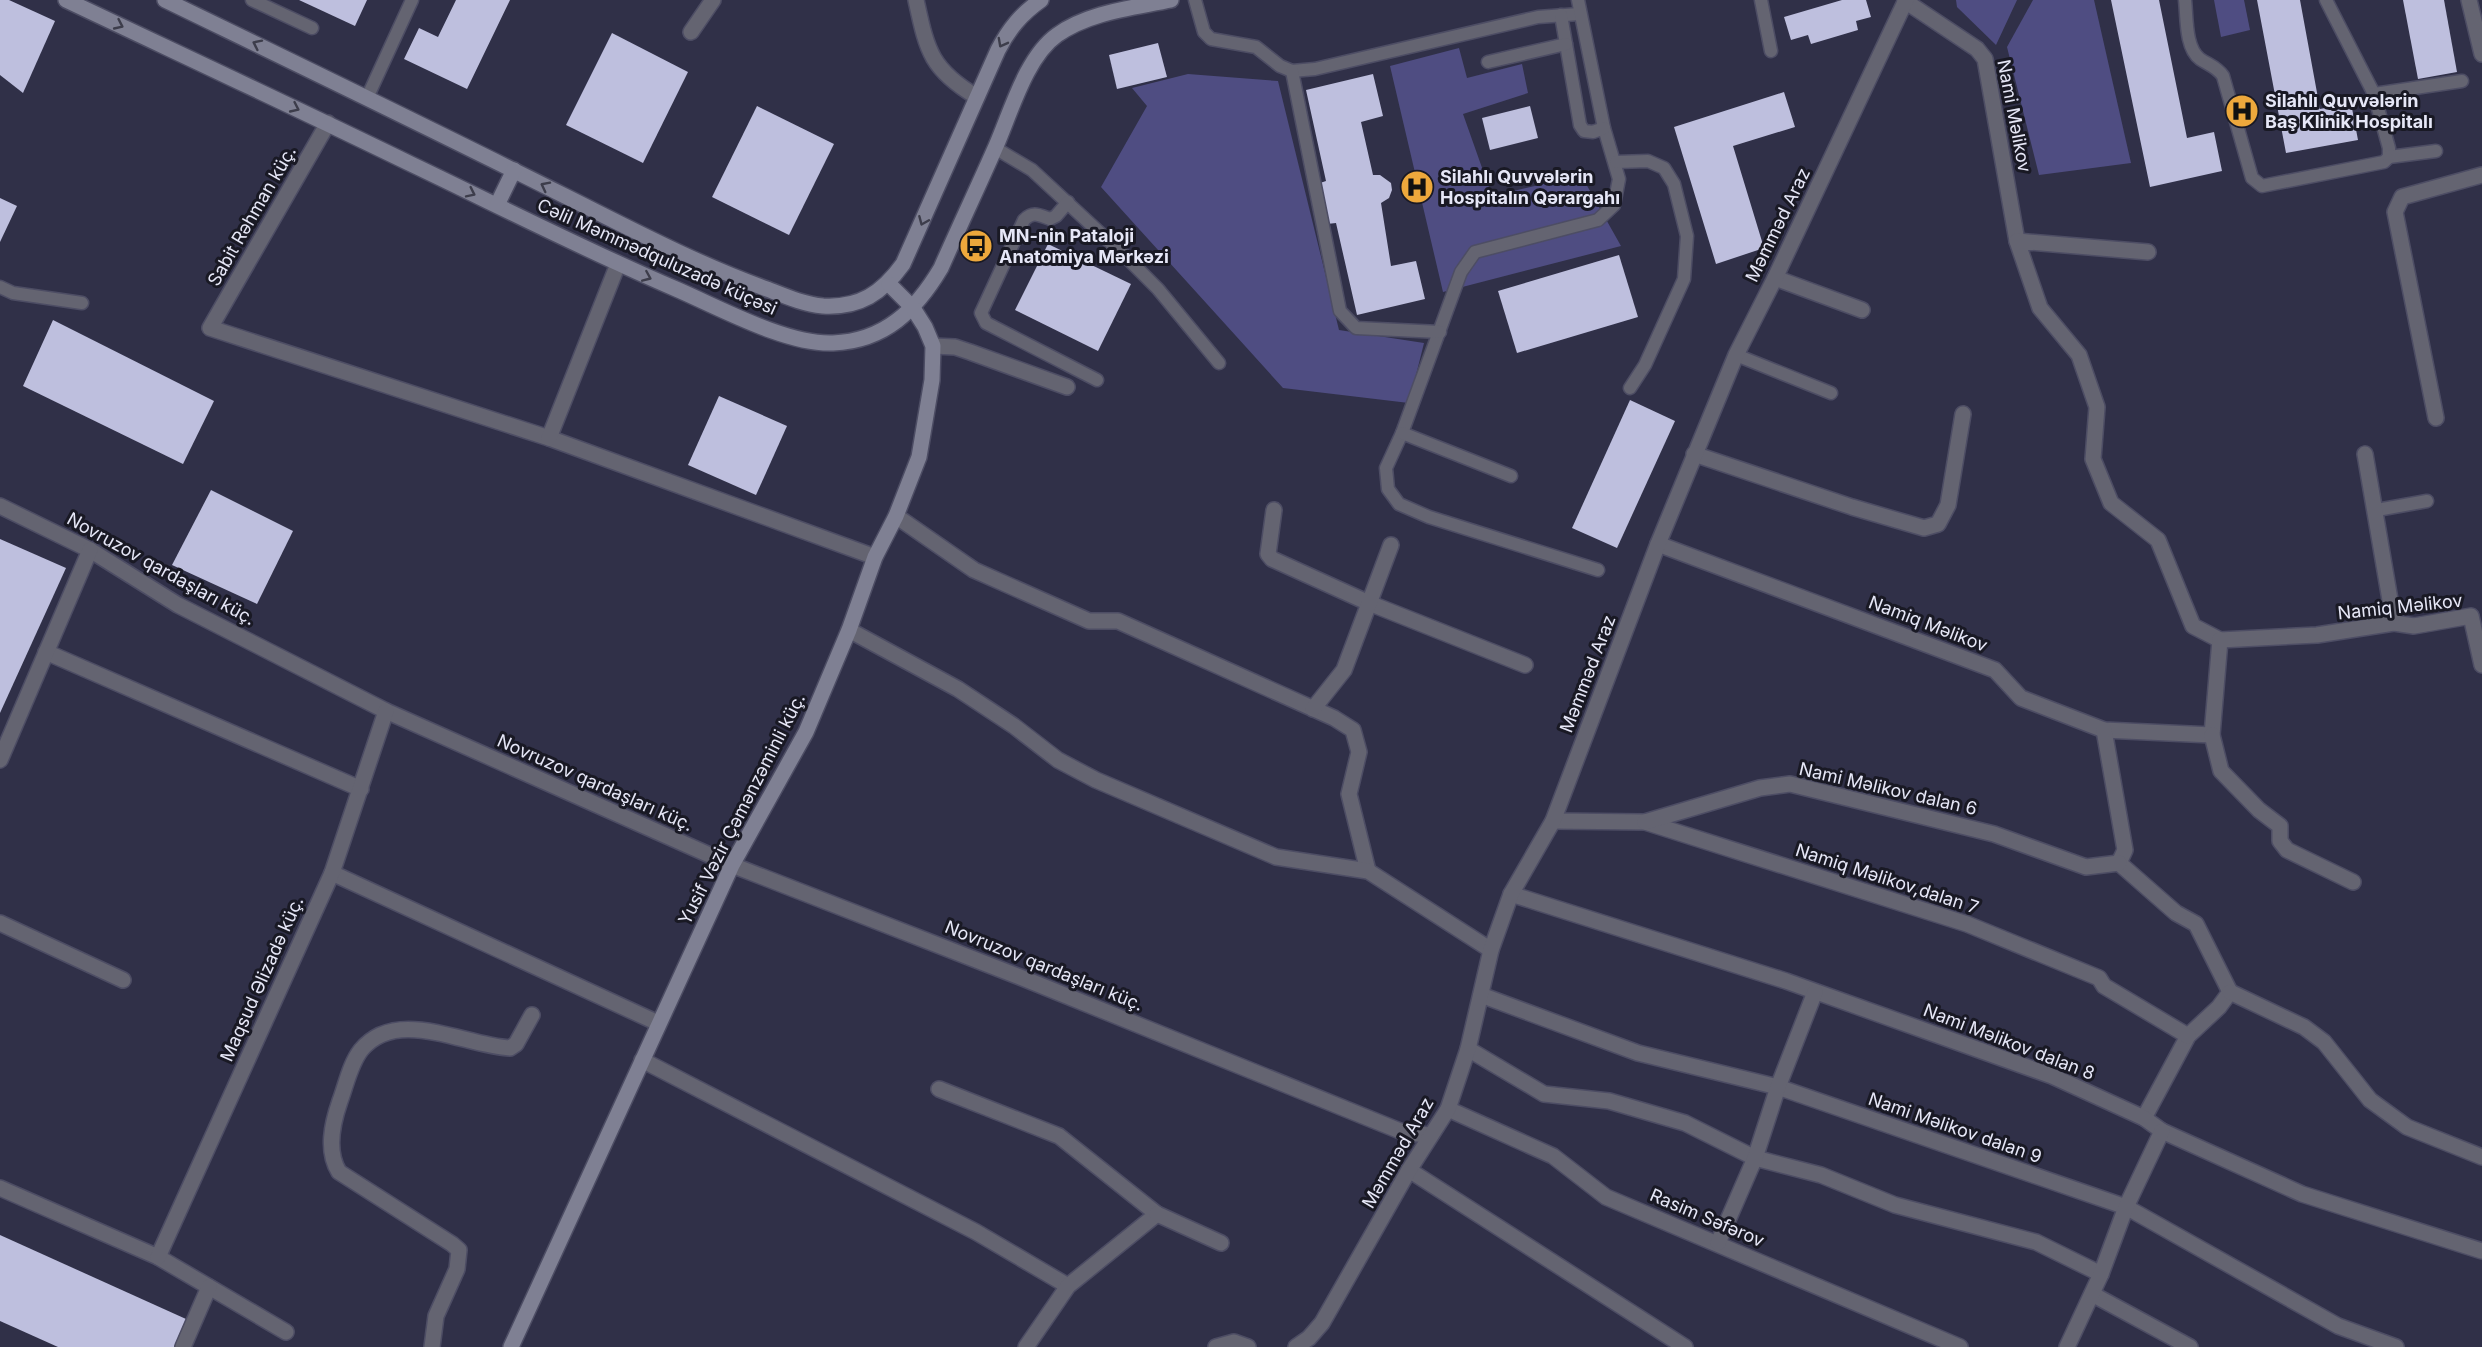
<svg xmlns="http://www.w3.org/2000/svg" width="2482" height="1347" font-family="Inter,sans-serif">
<style>
.green{fill:#4f4d82}
.building{fill:#bebfde}
.lines{fill:none;stroke-linecap:round;stroke-linejoin:round}
.lane-casing{stroke:#4d4d64;stroke-width:15}
.street-casing{stroke:#4d4d64;stroke-width:18}
.secondary-casing{stroke:#4d4d64;stroke-width:18}
.lane{stroke:#646471;stroke-width:12}
.street{stroke:#646471;stroke-width:15}
.secondary{stroke:#7f8093;stroke-width:15}
.oneway{stroke:#3d3d4b}
.labels{text-anchor:middle;stroke-width:6;stroke-linejoin:round;paint-order:stroke}
.poi-label{font-size:18px;font-weight:bold;fill:#e6e7f7;stroke:#191924;text-anchor:start}
.street-label{font-size:18px;fill:#e6e7f7;stroke:#191924}
</style>
<rect width="100%" height="100%" fill="#303048"/>
<g class="green">
<path d="M1956 0H2017L1996 45 1957 7Z"/>
<path d="M2033 0H2094L2131 163 2039 175 2007 47Z"/>
<path d="M2214 0H2244L2250 30 2221 37Z"/>
<path d="M1459 48 1467 78 1522 64 1528 93 1463 114 1492 196 1581 175 1621 246 1443 292 1390 66Z"/>
<path d="M1188 74 1278 81 1339 330 1424 343 1409 403 1283 388 1101 187 1147 106 1132 88Z"/>
</g>
<g class="building">
<path d="M0 0H9L55 21 23 93 0 75Z"/>
<path d="M299 0H367L355 26Z"/>
<path d="M456 0H510L467 89 404 59 419 28 438 37Z"/>
<path d="M1842 0H1866L1871 17 1856 21 1858 30 1811 44 1808 35 1791 40 1784 17Z"/>
<path d="M2111 0H2159L2187 138 2214 132 2222 171 2150 187Z"/>
<path d="M2257 0H2300L2320 109 2351 103 2358 140 2286 153Z"/>
<path d="M2403 0H2444L2457 72 2418 79Z"/>
<path d="M612 33 688 72 643 163 566 125Z"/>
<path d="M1158 43 1167 77 1117 89 1109 55Z"/>
<path d="M1373 74 1383 116 1361 122 1373 175H1380L1391 183 1392 190 1389 198 1381 203 1391 266 1416 261 1425 299 1357 315 1336 223 1327 224 1317 184 1326 181 1306 90Z"/>
<path d="M1784 92 1795 127 1733 146 1764 248 1716 264 1674 127Z"/>
<path d="M757 106 834 144 789 235 712 197Z"/>
<path d="M1530 106 1538 138 1490 150 1482 118Z"/>
<path d="M0 198 17 206 0 242Z"/>
<path d="M1048 244 1131 284 1098 351 1015 310Z"/>
<path d="M1619 255 1638 317 1517 353 1498 291Z"/>
<path d="M53 320 214 401 183 464 23 386Z"/>
<path d="M719 396 787 426 756 495 688 465Z"/>
<path d="M1630 400 1675 421 1617 548 1572 528Z"/>
<path d="M211 490 293 531 257 604 172 565Z"/>
<path d="M0 539 66 568 0 713Z"/>
<path d="M0 1235 186 1319 174 1347H58L0 1321Z"/>
</g>
<g class="lines">
<g class="lane-casing">
<g id="lane">
<path d="M252 0 312 28"/>
<path d="M1195 0 1204 32 1211 39 1256 47 1280 66 1292 71 1315 69 1538 17 1579 14"/>
<path d="M1578 0 1604 128 1619 179 1614 205 1598 220 1475 252 1461 272 1402 433 1386 468 1388 489 1399 504 1429 517 1598 570"/>
<path d="M1761 0 1771 51"/>
<path d="M2185 0C2187 17 2185 48 2200 59 2209 65 2217 67 2223 76L2252 178 2262 186 2384 162 2389 157V148L2374 94 2326 0"/>
<path d="M1561 15 1580 125 1584 131 1593 132 1604 128"/>
<path d="M1488 62 1566 44"/>
<path d="M1292 71 1340 311 1356 328 1440 332"/>
<path d="M2374 94 2462 81"/>
<path d="M367 98 412 0"/>
<path d="M995 148 1032 170 1126 257 1158 289 1219 363"/>
<path d="M2389 157 2436 151"/>
<path d="M1616 162 1648 161 1664 168 1674 184 1687 236 1684 279 1645 365 1630 388"/>
<path d="M1068 202 1056 216 1050 219C1039 215 1033 211 1024 220L981 313 986 323 1097 380"/>
<path d="M0 287 13 293 82 303"/>
<path d="M1736 355 1831 393"/>
<path d="M1402 433 1511 476"/>
<path d="M2377 510 2427 501"/>
</g>
</g>
<g class="street-casing">
<g id="street">
<path d="M916 0C927 50 930 69 977 97"/>
<path d="M2469 0 2482 54"/>
<path d="M1905 1 1977 49 1985 59 2017 241"/>
<path d="M691 32 713 0"/>
<path d="M328 123 210 328 549 438 875 557"/>
<path d="M2148 252 2017 241 2040 308 2079 355 2097 407 2093 459 2111 503 2158 540 2193 626 2220 640"/>
<path d="M1775 278 1862 310"/>
<path d="M933 346 955 347 970 352 1067 387"/>
<path d="M2436 418 2395 212 2402 197 2482 175"/>
<path d="M549 438 618 264"/>
<path d="M1694 454 1852 507 1924 528 1938 524 1948 505 1963 414"/>
<path d="M2365 454 2394 623"/>
<path d="M0 506 90 550 178 605 386 711 732 865 1020 977 1405 1133 1431 1135"/>
<path d="M1274 510 1268 554 1272 559 1369 603 1525 665"/>
<path d="M896 516 974 570 1089 621H1118L1334 718 1353 730 1359 752 1349 794 1368 871"/>
<path d="M1658 544 1995 670 2021 698 2104 730 2212 735 2220 640 2317 635 2394 623 2414 626 2471 616 2482 665"/>
<path d="M849 630 958 689 1014 726 1058 760 1096 780 1276 857 1368 871 1491 950"/>
<path d="M46 652 361 789"/>
<path d="M1313 709 1344 670 1391 545"/>
<path d="M2104 730 2125 850 2119 863 2176 913 2196 924 2230 992 2219 1007 2188 1036 2144 1118"/>
<path d="M2212 735 2221 771 2259 810 2280 826V841L2287 850 2353 882"/>
<path d="M0 760 90 550"/>
<path d="M1553 821 1645 822 1967 924 2099 978 2104 986 2188 1036"/>
<path d="M1645 822 1760 788 1790 784 1994 834 2086 867 2119 863"/>
<path d="M332 873 658 1023"/>
<path d="M1511 894 1786 981 2052 1076 2144 1118 2162 1131 2302 1194 2482 1251"/>
<path d="M0 923 123 980"/>
<path d="M2230 992 2304 1027 2324 1042 2370 1100 2407 1127 2482 1157"/>
<path d="M1481 995 1638 1053 1778 1087 2126 1207 2338 1326 2396 1347"/>
<path d="M1468 1049 1544 1094 1609 1101 1685 1123 1755 1158 1821 1175 1895 1205 2036 1242 2101 1274"/>
<path d="M642 1060 976 1232 1068 1286"/>
<path d="M939 1089 1059 1136 1157 1214 1068 1286 1026 1347"/>
<path d="M1448 1109 1553 1156 1606 1197 1960 1347"/>
<path d="M1409 1170 1685 1347"/>
<path d="M0 1188 158 1257 286 1332"/>
<path d="M1157 1214 1221 1243"/>
<path d="M1718 1243 1755 1158 1778 1087 1815 992"/>
<path d="M158 1257 332 873 386 711"/>
<path d="M2092 1294 2190 1347"/>
<path d="M183 1347 209 1287"/>
<path d="M432 1347 436 1316 457 1269 459 1250 452 1244 339 1172C326 1151 332 1124 340 1101 346 1085 350 1064 361 1050 397 1006 465 1046 510 1048L516 1044 532 1015"/>
<path d="M1216 1347 1234 1342 1248 1347"/>
<path d="M1296 1347 1309 1338 1322 1323 1409 1170 1448 1109 1468 1049 1491 950 1511 894 1553 821 1658 544 1736 355 1775 278 1906 0"/>
<path d="M2067 1347 2101 1274 2126 1207 2162 1131"/>
</g>
</g>
<g class="secondary-casing">
<g id="secondary">
<path d="M66 0C182 55 298 109 413 165 501 207 587 251 676 289 720 308 787 345 833 343 885 341 916 310 941 268 959 227 978 187 996 146 1011 112 1026 57 1057 35 1089 12 1133 8 1171 0"/>
<path d="M165 0C299 65 432 129 565 196 631 229 697 264 767 289 785 296 803 304 823 306 860 308 882 293 903 264L998 50C1009 29 1021 14 1041 0"/>
<path d="M497 205 514 170"/>
<path d="M511 1347 732 865 806 732 849 630 875 557 896 516 919 457 932 380 933 346 925 327 913 308 889 284"/>
</g>
</g>
<use href="#lane" class="lane"/>
<use href="#street" class="street"/>
<use href="#secondary" class="secondary"/>
</g>
<defs><path id="oneway-chevron" d="M-2-3.5L2.5 0L-2 3.5" fill="none" stroke-width="1.6" stroke-linecap="round" stroke-linejoin="round" transform="scale(1.5)"/></defs>
<g class="oneway">
<use href="#oneway-chevron" transform="translate(119 25) rotate(25)"/>
<use href="#oneway-chevron" transform="translate(1002 43) rotate(118)"/>
<use href="#oneway-chevron" transform="translate(257 44) rotate(-154)"/>
<use href="#oneway-chevron" transform="translate(295 108) rotate(25)"/>
<use href="#oneway-chevron" transform="translate(545 186) rotate(-153)"/>
<use href="#oneway-chevron" transform="translate(471 193) rotate(26)"/>
<use href="#oneway-chevron" transform="translate(923 221) rotate(113)"/>
<use href="#oneway-chevron" transform="translate(647 277) rotate(23)"/>
</g>
<defs>
<g id="hospital-disc" transform="scale(1.725)"><circle r="9.5" fill="#eda83c" stroke="#191924"/><path d="M-5-5h3v3.5h4V-5h3V5h-3V1.5h-4V5h-3Z" fill="#111"/></g>
<g id="bus-disc" transform="scale(1.725)"><circle r="9.5" fill="#eda83c" stroke="#191924"/><path d="M-5-6H5V4H4V6H2V4H-2V6H-4V4H-5ZM-3.5-4V0h7V-4ZM-3.5 1.2v1.5H-2V1.2ZM2 1.2v1.5H3.5V1.2Z" fill="#111"/></g>
</defs>
<g fill-rule="evenodd">
<use href="#hospital-disc" x="2242" y="111"/>
<use href="#hospital-disc" x="1417" y="187"/>
<use href="#bus-disc" x="976" y="246"/>
</g>
<g class="labels">
<g class="poi-label">
<text x="2265" y="107">Silahlı Quvvələrin<tspan x="2265" dy="21">Baş Klinik Hospitalı</tspan></text>
<text x="1440" y="183">Silahlı Quvvələrin<tspan x="1440" dy="21">Hospitalın Qərargahı</tspan></text>
<text x="999" y="242">MN-nin Pataloji<tspan x="999" dy="21">Anatomiya Mərkəzi</tspan></text>
</g>
<g class="street-label">
<text transform="translate(2014 116) rotate(79)" y="6">Nami Məlikov</text>
<text transform="translate(252 216) rotate(-60)" y="6">Sabit Rəhman küç.</text>
<text transform="translate(1778 225) rotate(-64)" y="6">Məmməd Araz</text>
<text transform="translate(657 257) rotate(24)" y="6">Cəlil Məmmədquluzadə küçəsi</text>
<text transform="translate(161 569) rotate(29)" y="6">Novruzov qardaşları küç.</text>
<text transform="translate(2400 607) rotate(-6)" y="6">Namiq Məlikov</text>
<text transform="translate(1928 624) rotate(21)" y="6">Namiq Məlikov</text>
<text transform="translate(1588 674) rotate(-69)" y="6">Məmməd Araz</text>
<text transform="translate(595 783) rotate(24)" y="6">Novruzov qardaşları küç.</text>
<text transform="translate(1888 789) rotate(13)" y="6">Nami Məlikov dalan 6</text>
<text transform="translate(742 809) rotate(-63)" y="6">Yusif Vəzir Çəmənzəminli küç.</text>
<text transform="translate(1887 879) rotate(18)" y="6">Namiq Məlikov,dalan 7</text>
<text transform="translate(1044 966) rotate(22)" y="6">Novruzov qardaşları küç.</text>
<text transform="translate(262 979) rotate(-66)" y="6">Maqsud Əlizadə küç.</text>
<text transform="translate(2009 1042) rotate(21)" y="6">Nami Məlikov dalan 8</text>
<text transform="translate(1955 1128) rotate(19)" y="6">Nami Məlikov dalan 9</text>
<text transform="translate(1398 1153) rotate(-60)" y="6">Məmməd Araz</text>
<text transform="translate(1707 1218) rotate(23)" y="6">Rasim Səfərov</text>
</g>
</g>
</svg>
